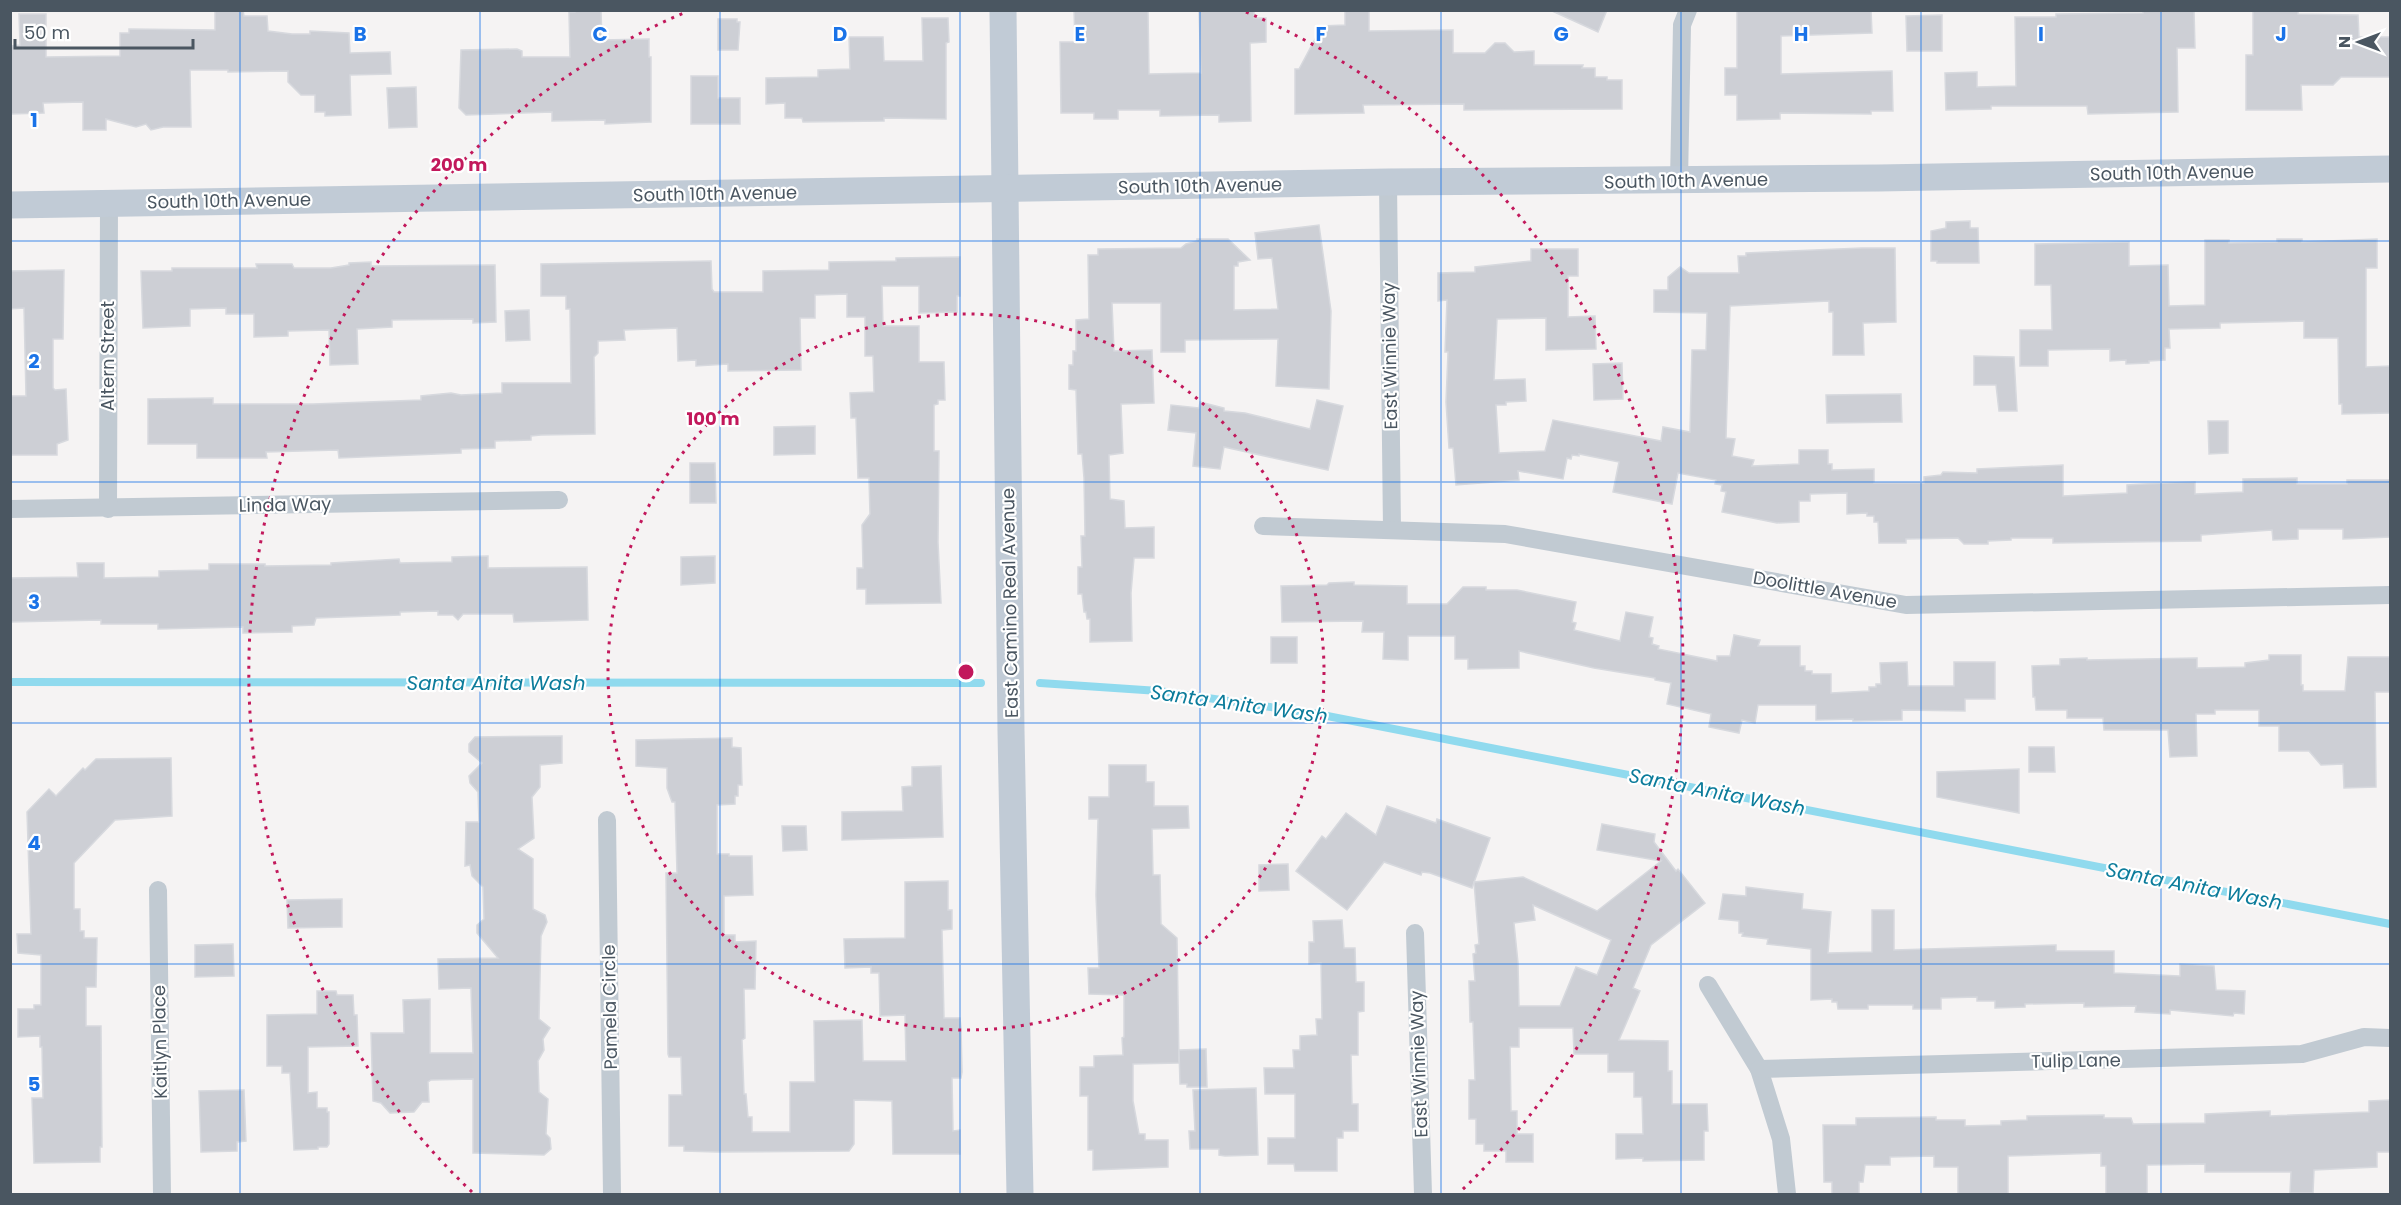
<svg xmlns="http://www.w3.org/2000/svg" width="2401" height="1205" font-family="Poppins,sans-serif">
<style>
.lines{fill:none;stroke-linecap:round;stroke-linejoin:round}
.stream{stroke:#90daee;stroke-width:8}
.building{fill:#cdcfd5;stroke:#d7d9de;stroke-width:1.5;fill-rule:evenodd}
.street{stroke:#c1cad2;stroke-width:18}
.secondary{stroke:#c1cbd6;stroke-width:27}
.grid{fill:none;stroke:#1a73e8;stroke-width:1.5;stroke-opacity:0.55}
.ring{fill:none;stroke:#c2185b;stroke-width:3;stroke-dasharray:3 6}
.labels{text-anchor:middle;stroke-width:4.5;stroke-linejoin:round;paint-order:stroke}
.street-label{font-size:18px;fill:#4a5661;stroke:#fff}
.water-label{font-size:20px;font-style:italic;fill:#0c7c9b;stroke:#fff}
.grid-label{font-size:20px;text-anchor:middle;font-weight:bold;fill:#1a73e8;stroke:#fff;stroke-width:4.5;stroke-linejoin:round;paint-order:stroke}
.centre{fill:#c2185b;stroke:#fff;stroke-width:3}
.ring-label{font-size:18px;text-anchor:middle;font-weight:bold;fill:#c2185b;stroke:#fff;stroke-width:4.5;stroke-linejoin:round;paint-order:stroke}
</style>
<rect width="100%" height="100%" fill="#f5f3f3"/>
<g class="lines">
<g class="stream">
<path d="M10 682 981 683"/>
<path d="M1040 683 1159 691 1312 713 2390 924"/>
</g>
</g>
<g class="building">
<path d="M215 10H243L244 16H267L268 31 292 34H310V31L349 33 350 53 390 52 391 74 350 75 351 115 325 116V112H315V95H301L288 82V71L228 72V70H190L191 127H163L151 130 146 124 136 127 106 119V130H83V102L43 103 44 113 10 114V46L20 45 19 14H46V57L120 56V33H129V29L215 30Z"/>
<path d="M575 10 601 11 602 40 649 39V57H651V122L605 124V120L552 121V112L466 115 459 108 461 50 517 49 522 51V57H570L569 12H575Z"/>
<path d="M1074 10H1148L1149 74 1201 73 1199 10H1254V18H1266V42L1250 43 1251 121 1219 122V115L1160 116V110H1118V119H1094V113H1061L1060 42H1075Z"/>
<path d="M1345 10H1369V31L1453 30V53H1485L1495 43H1505L1514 52 1534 51V65H1583L1582 68H1595V77H1607V80H1622V109L1464 110V104L1363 105 1364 113 1295 114V69H1299L1322 26 1345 25Z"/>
<path d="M1550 10H1607L1598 32Z"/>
<path d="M1737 10H1871L1872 33 1781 36V74L1892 71 1893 111H1871V114L1780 113V119L1737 120V95H1725V68H1737Z"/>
<path d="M2143 10H2194L2195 48H2177L2178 112 2088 114 2087 106H1991V109L1946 110 1945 73 1977 72V87L2016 86 2015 17H2056V14L2143 13Z"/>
<path d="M2253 10H2298V14L2358 15 2359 37H2391V77H2341L2333 85H2301L2302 110H2246V55H2253Z"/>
<path d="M1942 15V51H1907L1906 16Z"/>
<path d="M922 18H948L949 42 946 43V119L884 118V121L803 122 802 118H785V103L766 104V78L818 77V70L850 69 849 37H883L884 61H923Z"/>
<path d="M718 19H737V22H740L738 50H718Z"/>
<path d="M691 76H718V98H740V124H691Z"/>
<path d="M416 87 417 127 389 128 387 88Z"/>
<path d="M1970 221V228H1978L1979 263H1937V261H1931V231L1946 228V222Z"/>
<path d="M1319 225 1331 311 1329 389 1276 386 1278 339 1185 340V352H1161V303H1112L1114 351 1152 350 1154 403 1121 404 1123 453 1109 455 1110 499 1124 501 1125 528 1154 527V558H1134L1131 593 1132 641 1090 642V619H1087L1086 612H1084L1082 594H1078V567H1082L1081 536H1085L1084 478 1082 454H1078L1076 390 1069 389V365H1073V351H1076V320L1089 319 1088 255H1098V249L1181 248 1186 244 1197 241V239H1228L1250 260 1238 262V266H1234V310L1278 309 1272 258 1258 259 1255 233Z"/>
<path d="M2277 239H2302V242L2377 239V268H2366V367L2391 366V413L2342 414V404H2339L2338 338H2304V321L2220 323V328L2169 329 2170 348H2165V360L2149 361V363L2126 364V360L2110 361V349L2048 350V366H2020V330H2052L2051 285H2035V244L2129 242V266L2168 265 2169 306 2205 305V240H2229V243L2277 242Z"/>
<path d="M1862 248H1895L1896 322 1863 323 1864 355H1833V312H1829V301L1730 306 1726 438 1735 439 1732 456 1754 460 1752 466 1799 464V450H1828V464H1832V470L1874 469V483H1924V477L1941 475 1943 472 1977 473V469L2063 465V496L2127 493V485L2143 484 2195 482V494L2243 492V479L2297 478V484H2347V480H2391V537L2343 539V529H2298V539L2273 540 2272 530 2201 535V541L2053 543V538H2011V540L1988 541V544H1964L1958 538 1906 539V543H1879L1878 522H1874V516H1867V513L1847 514V493L1810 494V501H1799V522L1777 523 1722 512 1726 492 1721 491 1722 485 1715 484 1716 480 1678 473 1672 504 1613 492 1619 462 1579 454V456L1572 455 1571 459 1567 458 1563 479 1518 471 1519 480 1456 485 1453 448H1449L1446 402 1448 352H1445L1447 300 1438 301V273L1475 272V267L1531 261V249H1578V276H1568V317L1595 316 1596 349 1546 350V318L1497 319 1494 380 1525 379 1526 401 1506 402V405H1496L1499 453 1545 451 1553 420 1661 441 1663 427 1690 432 1692 350H1706L1707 313 1654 312V290H1668V277L1680 267 1689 273H1739L1738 256H1746V253Z"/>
<path d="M960 257V296H957V312L919 313V286H882L883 326H919V362H944L945 400H938V404L934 405V451H939L938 542 941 603 866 604V589H857V568H863L862 525 870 514 869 478H858L856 418H851L850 393 874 392 873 356H865V317H847V294L815 295V318H800L801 370 728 371V364L696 366V360L678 361 677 328 624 330 625 340 598 341V353L594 357 595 434 541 435 531 436V440L495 441V448L461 449V453L339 458 338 450 266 452 267 458H197V444H148V399L213 398V404H313L421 400V396L451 393 461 395 502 393V383H571L570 309H566V296H541V264L711 261 712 289 714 292H763V271L829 270V262L896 261V258Z"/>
<path d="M371 262V266L495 265 496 322 473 323V319L392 320V327L357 329 358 364 330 365 329 330 288 331V336L254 337V314H226V308L190 309V326L143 328 141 271H172V268H257L256 264H292L294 268H331L349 265V263Z"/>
<path d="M64 270 63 339H53V388L55 390 66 389 68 440 57 444V455H10V396H26L24 308 10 309V271Z"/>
<path d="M529 310 530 340 506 341 505 311Z"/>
<path d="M1974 356 2014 357 2017 411H1999L1996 385H1974Z"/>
<path d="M1622 363 1623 399 1594 400 1593 364Z"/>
<path d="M1901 394 1902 422 1827 423 1826 395Z"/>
<path d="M1317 400 1343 406 1328 470 1224 447 1220 469 1193 466 1196 433 1168 430 1171 405 1199 408 1200 402 1224 408V411L1245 413 1310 429Z"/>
<path d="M2208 421H2228V453L2209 454Z"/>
<path d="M815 426V454L774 455V427Z"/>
<path d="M690 463H715L716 503H690Z"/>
<path d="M488 556V568L587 567 588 620 514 622 513 614H463L458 620 453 615H438V611L400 612V615L316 618 314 625 292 626V632L243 633V627L158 629V624H101V620L10 622V578L78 577 77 563H104V578L159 577V571L209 570V564H265V566L331 565V563L399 559 400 563 452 562V557Z"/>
<path d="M715 556V583L681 585V557Z"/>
<path d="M1354 582V585L1407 586V604H1447L1463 587H1486V590H1517L1576 602 1572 622 1576 623 1574 630 1620 641 1626 612 1653 617 1649 637 1653 638 1652 644 1659 646 1658 649 1717 661V656H1730L1734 635 1760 640 1758 646H1800V666H1805V671H1812V674H1831V693L1869 691V687H1876V684H1881L1880 663 1907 662 1908 686H1954V662H1995V699H1965V711L1902 710V720L1853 721V719L1816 720V705H1758L1755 723 1742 720 1739 733 1709 727 1711 714 1667 704 1671 683 1655 680V678L1594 668 1519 651V668L1468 669V659H1455V636H1408V660L1383 659 1384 632H1362L1363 621 1282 622 1281 586 1327 585 1329 583Z"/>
<rect x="1271" y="637" width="26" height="26"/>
<path d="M2269 655H2301V685H2303V691H2345L2348 657H2391V692H2375L2376 787 2344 788 2343 764 2321 765 2309 751H2279V726H2259V710H2215V714H2196L2197 756 2170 757 2168 730H2104L2103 718H2067V710H2036L2035 697H2033L2032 666 2060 665V659L2087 658V660L2197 658V668L2245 667V663L2269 660Z"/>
<path d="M562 736V763L540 765V787L532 797 534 838 518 849 533 859V909L545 915 547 922 541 936 539 1019 550 1028 543 1039 544 1050 538 1061 539 1092 548 1099 546 1134 550 1138 551 1149 544 1155 473 1153V1079L431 1080 428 1082 429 1102H422L414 1112 390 1113 381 1103 373 1101 371 1033H404L403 1000 430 999V1053H473L471 988 439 989 438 959 498 958 477 933V925L484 919 483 887 472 876 470 865 465 866 466 822H479L478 792 470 783 469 776 482 763 469 752V744L475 737Z"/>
<path d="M732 738V747L741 748 742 785H738V796H735V804L717 805V854H729V856H752L753 895 724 896V935H735V942L756 941 755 989H744L745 1038 742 1040 744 1094H746L748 1117H752V1132H790V1082H815L814 1021 862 1020 863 1061H906L905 1015 880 1016 879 973H871V967L845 968 844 939 905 938V882L948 881V910H952V929L942 930 944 1018H960L961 1028 962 1072 961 1078H952L953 1131 960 1130V1154H893L892 1101 854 1100V1144L849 1151 717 1152 684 1151V1146H669V1095H682L681 1057H669L668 1054 666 873H677L675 802H672L667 788V768L636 766V740Z"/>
<path d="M2029 747H2054L2055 772H2029Z"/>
<path d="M171 758 172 816 115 820 74 863V909H80V931H84V938H97L96 987H86V1026H101L102 1147H100V1162L34 1163 32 1098H43L42 1047H40V1036L18 1037V1009H34V1005H41V955L18 953 17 934H31L27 812 49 789 56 796 83 768 85 770 96 759Z"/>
<path d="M1109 765H1146V782H1154V806H1188L1189 828 1152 829 1153 875H1160L1161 924 1177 938 1179 1063 1133 1064V1101L1139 1134H1145V1140H1168V1167L1093 1170V1150H1088V1096H1080V1067H1094V1056L1123 1055 1122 1038 1124 1037V995L1089 994 1088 968H1099L1096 895 1098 819H1089V797H1109Z"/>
<path d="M941 766 943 837 842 840V812L903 811 902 787 912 786V767Z"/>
<path d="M2019 769V813L1937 797V772Z"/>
<path d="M1387 806 1436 823 1437 819 1490 838 1472 888 1430 873 1422 872 1421 875 1384 862 1347 910 1296 871 1322 836 1326 839 1346 813 1376 835Z"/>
<path d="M1602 824 1655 834 1654 842 1676 871 1678 869 1705 903 1651 945 1633 988 1640 991 1619 1040 1668 1041V1071H1672V1104H1707L1708 1131H1704V1160L1643 1161V1158L1616 1159V1134H1643L1642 1097H1634V1072H1608V1054H1574L1573 1028H1519V1047H1510L1511 1111H1517V1134H1533V1162H1506V1151H1484V1144H1476V1119H1469V1080H1475L1473 1022H1470L1469 981H1475L1473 954 1476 953 1475 945 1479 944 1474 882 1523 877 1597 911 1661 861 1597 850ZM1533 905 1611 940 1597 975 1576 967 1560 1006H1519L1518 963 1514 923 1535 920Z"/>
<path d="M782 826H806L807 850 783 851Z"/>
<path d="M1288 864 1289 890 1259 891V865Z"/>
<path d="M1746 887 1803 894 1802 909 1831 912 1828 953 1872 952V910H1894V950L2056 945V951H2114V973L2180 976V964L2214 966 2216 990 2245 991 2244 1014 2234 1013 2233 1016 2170 1010V1014L2135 1012 2136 1006 2084 1007V1003L2025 1004V1007L1995 1008V1001H1977V997L1941 998V1009H1913V1005H1868V1009H1838L1837 1002H1832V999L1811 1000V949L1767 944 1768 939 1742 936 1743 933H1739V921L1719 919 1723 894 1746 896Z"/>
<path d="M342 899V927L288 928 287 900Z"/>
<path d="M1342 920 1344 948H1355L1356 982H1364V1011L1358 1012V1055H1351L1352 1104H1358V1131H1343V1138H1337V1171H1295L1294 1164H1268V1138H1295V1094H1265L1264 1068H1294L1293 1050H1300V1036L1317 1035 1316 1019H1322L1321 963 1309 964V942H1314L1313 921Z"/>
<path d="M233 944 234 976 195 977V945Z"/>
<path d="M317 991H336L337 995H353L354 1015H357L358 1046 308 1047V1093L317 1092V1108H327V1112H329V1144L327 1147H318V1149L294 1150 290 1073H282V1066H267V1015L317 1014Z"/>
<path d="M1206 1049 1207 1087H1187V1084H1180L1179 1050Z"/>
<path d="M1256 1088 1258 1155 1225 1156 1219 1155V1149H1190L1189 1131H1195L1193 1090Z"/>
<path d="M244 1090 246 1141 237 1142V1151L201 1152 199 1091Z"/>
<path d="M2391 1100V1152H2377V1167L2314 1170 2313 1193H2290L2291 1172H2205V1164L2147 1165V1194H2106V1166H2101V1153L2008 1156V1194H1958V1167H1934V1156L1890 1157V1165H1865L1863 1182H1859V1194H1832V1182H1824L1823 1125H1856V1118L1936 1117V1120H1965V1126L2001 1125V1121L2027 1120V1116L2104 1115V1118H2131L2133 1124 2205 1123V1114L2270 1111V1116L2369 1112V1101Z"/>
</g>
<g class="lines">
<g class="street">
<path d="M1679 181 1682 25 1688 10"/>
<path d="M1388 182 1392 530"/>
<path d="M10 509 559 500"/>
<path d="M108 509 109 203"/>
<path d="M1263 526 1505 534 1906 605 2390 595"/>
<path d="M607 820 612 1194"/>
<path d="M158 890 162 1194"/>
<path d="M1415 933 1423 1194"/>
<path d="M1708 985 1759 1069 1781 1139 1787 1194"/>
<path d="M1759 1069 2302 1054 2364 1037 2390 1038"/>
</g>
<g class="secondary">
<path d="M1003 10 1011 731 1020 1194"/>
<path d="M10 205 1388 182 1879 178 2390 169"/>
</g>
</g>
<path class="grid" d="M240 10V1194M480 10V1194M720 10V1194M960 10V1194M1200 10V1194M1441 10V1194M1681 10V1194M1921 10V1194M2161 10V1194M10 241H2390M10 482H2390M10 723H2390M10 964H2390"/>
<g class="ring">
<circle cx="966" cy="672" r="358"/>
<path d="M472 1192A717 717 0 0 1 686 12M1246 12A717 717 0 0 1 1460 1192"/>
</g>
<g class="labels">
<g class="street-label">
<text transform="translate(2172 173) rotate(-1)" y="6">South 10th Avenue</text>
<text transform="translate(1686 181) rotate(-1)" y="6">South 10th Avenue</text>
<text transform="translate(1200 186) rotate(-1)" y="6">South 10th Avenue</text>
<text transform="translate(715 194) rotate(-1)" y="6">South 10th Avenue</text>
<text transform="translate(229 201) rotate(-1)" y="6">South 10th Avenue</text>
<text transform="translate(108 356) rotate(-90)" y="6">Altern Street</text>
<text transform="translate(1390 356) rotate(-91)" y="6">East Winnie Way</text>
<text transform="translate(285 505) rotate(-1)" y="6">Linda Way</text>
<text transform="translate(1825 590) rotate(10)" y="6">Doolittle Avenue</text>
<text transform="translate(1010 603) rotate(-91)" y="6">East Camino Real Avenue</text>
<text transform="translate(610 1007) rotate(-91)" y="6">Pamela Circle</text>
<text transform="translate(160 1042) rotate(-91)" y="6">Kaitlyn Place</text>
<text transform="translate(2076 1061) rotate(-1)" y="6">Tulip Lane</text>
<text transform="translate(1419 1064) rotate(-92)" y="6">East Winnie Way</text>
</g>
<g class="water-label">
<text x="496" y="690">Santa Anita Wash</text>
<text transform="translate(1239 704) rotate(8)" y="7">Santa Anita Wash</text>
<text transform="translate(1717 792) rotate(11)" y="7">Santa Anita Wash</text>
<text transform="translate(2194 886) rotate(11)" y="7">Santa Anita Wash</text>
</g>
</g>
<g class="grid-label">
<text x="360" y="41">B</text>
<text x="600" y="41">C</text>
<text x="840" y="41">D</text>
<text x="1080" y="41">E</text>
<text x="1321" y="41">F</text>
<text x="1561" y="41">G</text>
<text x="1801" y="41">H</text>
<text x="2041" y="41">I</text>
<text x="2281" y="41">J</text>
<text x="34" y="127">1</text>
<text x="34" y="368">2</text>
<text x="34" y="609">3</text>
<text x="34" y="850">4</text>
<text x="34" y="1091">5</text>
</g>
<circle cx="966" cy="672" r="9" class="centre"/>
<g class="ring-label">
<text x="459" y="171">200 m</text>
<text x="713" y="425">100 m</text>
</g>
<rect width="2401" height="1205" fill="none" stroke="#4a5661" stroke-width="24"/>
<g transform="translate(2359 42) rotate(270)" stroke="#ffffff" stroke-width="4.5" paint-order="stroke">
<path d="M0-4.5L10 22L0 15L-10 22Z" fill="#4a5661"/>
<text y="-9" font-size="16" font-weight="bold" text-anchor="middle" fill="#4a5661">N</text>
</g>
<path d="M15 39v9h178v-9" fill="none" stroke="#4a5661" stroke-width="3"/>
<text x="24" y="39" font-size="18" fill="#4a5661" stroke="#ffffff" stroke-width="4.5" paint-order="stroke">50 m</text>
</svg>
